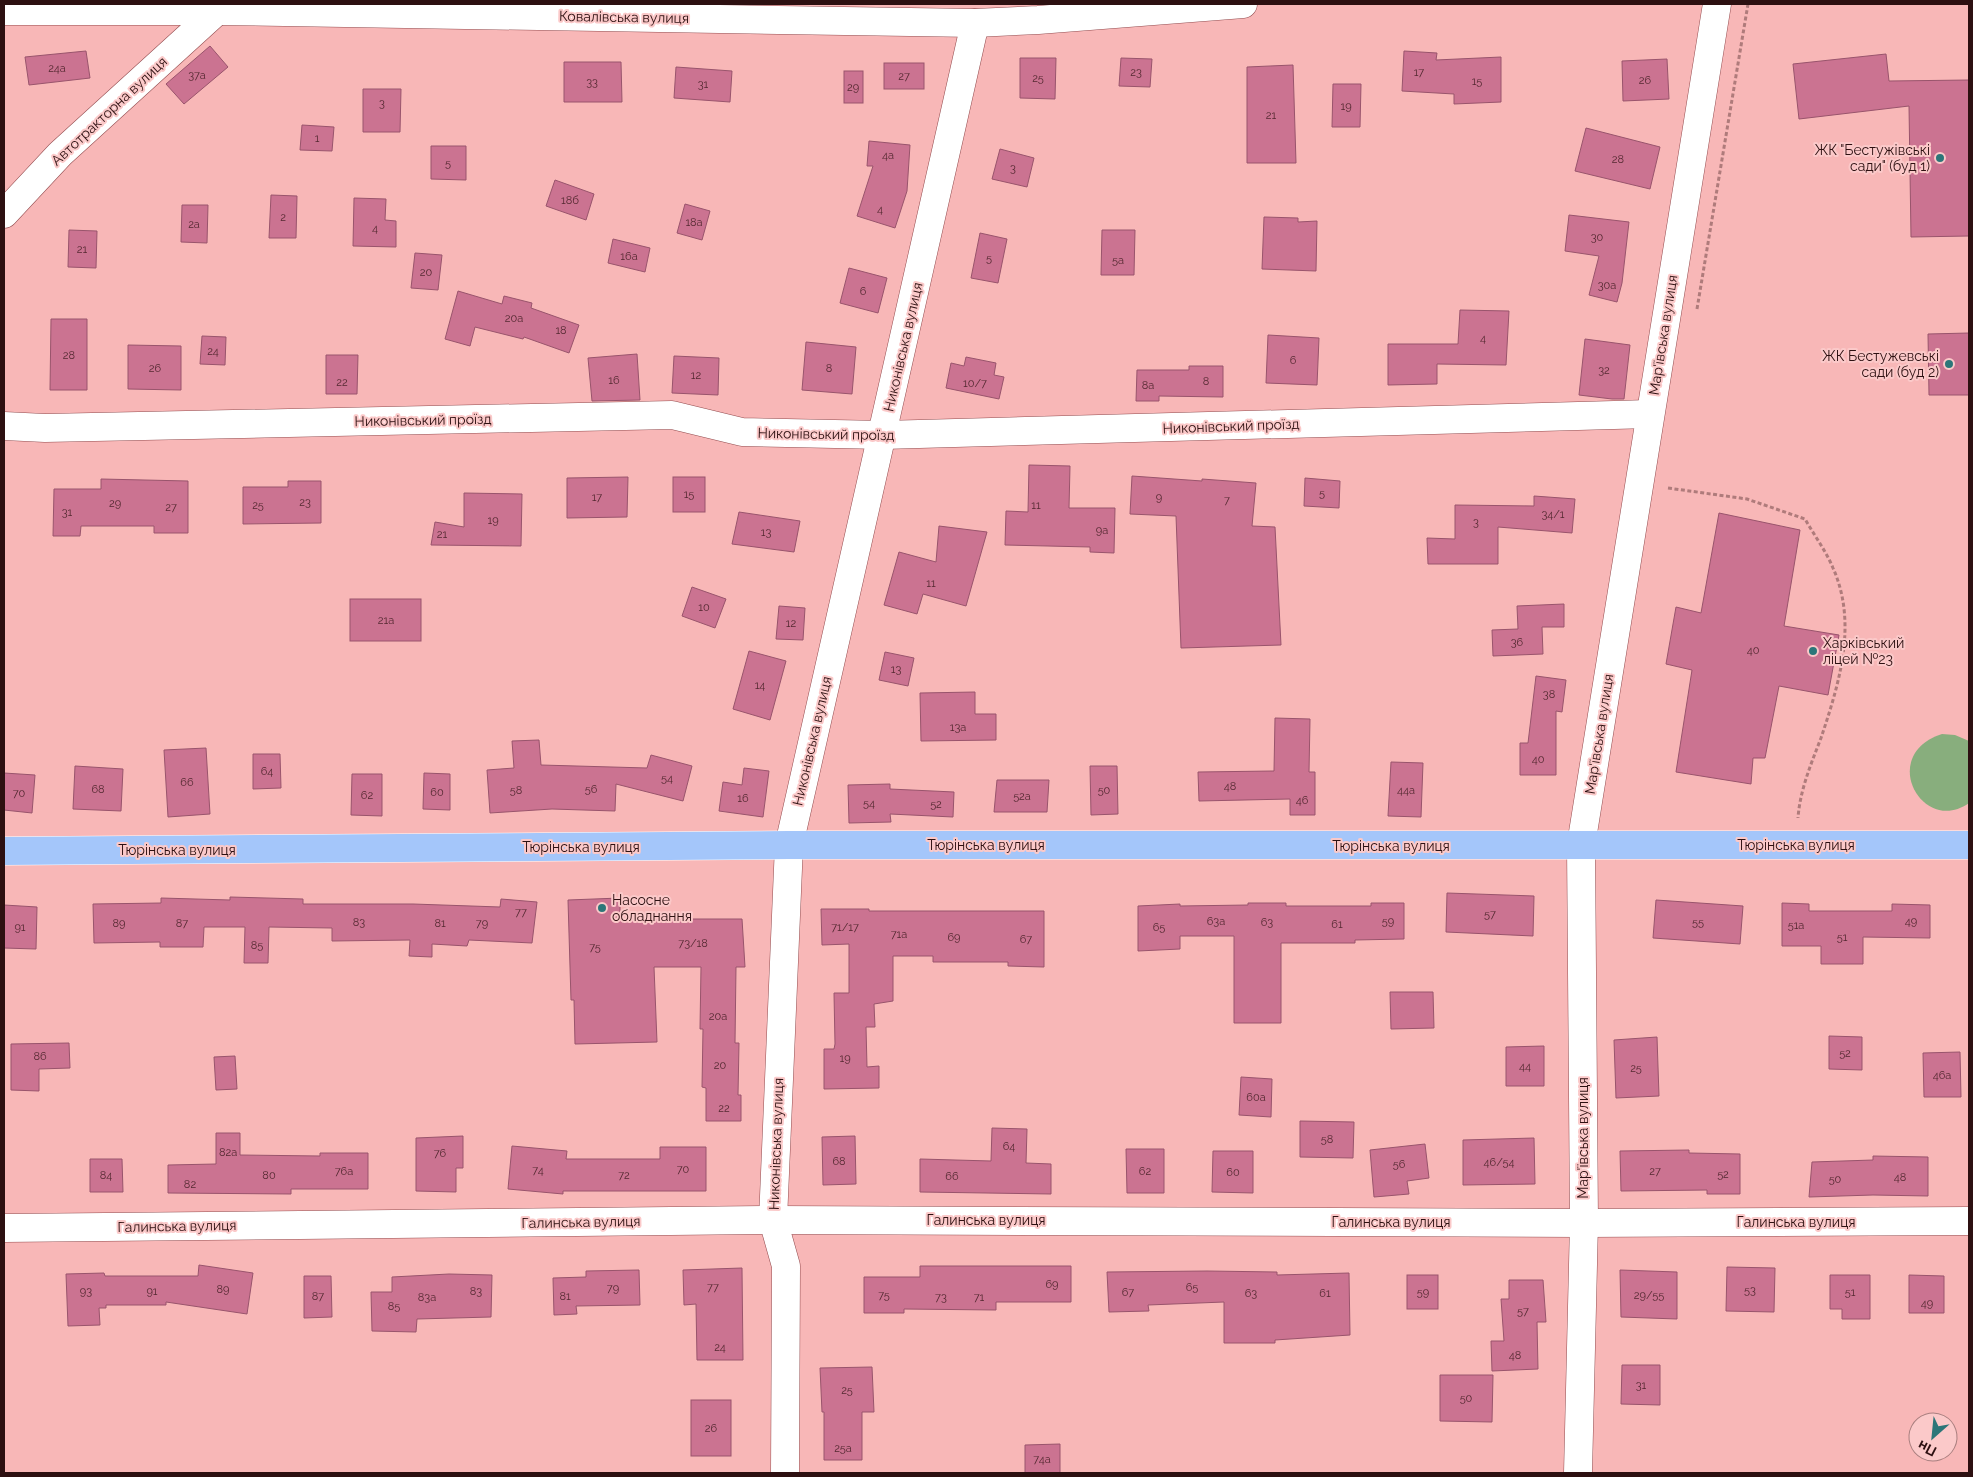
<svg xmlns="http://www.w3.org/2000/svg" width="1973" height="1477" font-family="Raleway,sans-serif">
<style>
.green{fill:#88ae7d}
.building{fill:#cb7391;stroke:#99546c}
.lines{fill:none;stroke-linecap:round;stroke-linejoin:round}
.minor-casing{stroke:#934c4f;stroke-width:29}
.major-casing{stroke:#fff;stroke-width:29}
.path{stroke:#af7b7b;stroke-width:3;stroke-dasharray:4 2.5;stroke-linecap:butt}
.minor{stroke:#fff;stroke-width:28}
.major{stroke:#a4c6fa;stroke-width:28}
.poi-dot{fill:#2c7679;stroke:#fbc9c9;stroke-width:2}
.labels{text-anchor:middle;stroke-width:4;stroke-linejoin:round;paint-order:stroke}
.number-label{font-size:11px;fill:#542931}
.street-label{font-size:14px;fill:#2d1011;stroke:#fbc9c9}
.poi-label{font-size:14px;fill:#2d1011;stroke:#fbc9c9;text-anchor:end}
</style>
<rect width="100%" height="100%" fill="#f8b7b7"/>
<path class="green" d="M1942 734 1955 735 1969 741V803C1923 836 1877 755 1942 734Z"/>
<g class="building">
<path d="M210 46 228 67 184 104 166 84Z"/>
<path d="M86 51 90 78 29 85 25 57Z"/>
<path d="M1404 51 1437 53 1436 60 1501 57V102L1454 104V94L1402 91Z"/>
<path d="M1886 54 1889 81 1969 80V236L1911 237 1909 106 1799 119 1793 64Z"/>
<path d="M1020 58H1056L1055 99 1020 98Z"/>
<path d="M1121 58 1152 59 1150 87 1119 86Z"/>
<path d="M1667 59 1669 99 1623 101 1622 61Z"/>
<path d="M564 62H621L622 102H564Z"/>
<rect x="884" y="63" width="40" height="26"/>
<path d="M1293 65 1296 163H1247V67Z"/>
<path d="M676 67 732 71 730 102 674 98Z"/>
<rect x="844" y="71" width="19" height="32"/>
<path d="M1333 84H1361L1360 127H1332Z"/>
<path d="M363 89H401L400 132H363Z"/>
<path d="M302 125 334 127 332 151 300 150Z"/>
<path d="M1586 128 1660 147 1650 189 1575 171Z"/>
<path d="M869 141 910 145 907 191 895 228 857 216 873 166H867Z"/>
<path d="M431 146H466V180L431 179Z"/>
<path d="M1000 149 1034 158 1027 187 992 179Z"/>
<path d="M555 180 594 194 586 220 546 206Z"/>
<path d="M271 195 297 196 296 238H269Z"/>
<path d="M354 198 386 199 385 220 396 221V247L353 246Z"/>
<path d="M685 204 710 211 702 240 677 233Z"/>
<path d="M182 205H208L207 243 181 242Z"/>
<path d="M1569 215 1629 222 1622 283 1617 302 1589 295 1599 256 1565 251Z"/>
<path d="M1264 217 1298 218V222L1317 221 1316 271 1262 269Z"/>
<path d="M69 230 97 231 96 268 68 267Z"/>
<path d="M1102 230H1135L1134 275H1101Z"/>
<path d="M980 233 1007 239 998 283 971 278Z"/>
<path d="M613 239 650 248 645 272 608 263Z"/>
<path d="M415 253 442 255 438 290 411 288Z"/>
<path d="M849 268 887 278 878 313 840 303Z"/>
<path d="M458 291 502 304 504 296 532 303 531 308 579 325 569 353 524 337 523 339 475 327 470 346 445 339Z"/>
<path d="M1460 310 1509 311 1506 365 1437 364V384L1388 385V344H1458Z"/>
<path d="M51 319H87V390H50Z"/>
<path d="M1969 333V395H1929L1928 334Z"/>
<path d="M1268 335 1319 338 1317 385 1266 383Z"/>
<path d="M202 336 226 337 225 365 200 364Z"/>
<path d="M1585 339 1630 345 1624 399H1612L1579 395Z"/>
<path d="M806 342 856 347 852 394 802 390Z"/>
<path d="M128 345 181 346V390L128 389Z"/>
<path d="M637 354 640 400 592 401 588 358Z"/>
<path d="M326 355H358L357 394H326Z"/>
<path d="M674 356 719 358 718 395 672 393Z"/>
<path d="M966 357 996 363 994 375 1004 377 999 399 946 388 951 363 964 366Z"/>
<path d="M1189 366H1223V397L1159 396V401H1136L1137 370H1189Z"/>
<path d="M1029 465 1070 466 1069 508H1115L1114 553 1090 552V547L1005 545 1006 511 1028 512Z"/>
<path d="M1132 476 1202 481V479L1256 483 1252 526 1275 527 1281 645 1181 648 1176 516 1130 514Z"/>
<path d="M628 477 627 517 567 518V478Z"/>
<rect x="673" y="477" width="32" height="35"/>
<path d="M1305 478 1340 481 1339 508 1304 506Z"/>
<path d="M101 479 188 481V533H154V526H81L80 536H53L54 489H101Z"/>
<path d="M288 481H321V523L243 524V487H288Z"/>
<path d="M464 493 522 494 521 546 431 545 435 522 464 527Z"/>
<path d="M1534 496 1575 499 1572 533 1498 527V564H1428L1427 538 1455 539V505L1534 506Z"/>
<path d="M739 512 800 521 794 552 732 544Z"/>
<path d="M1719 513 1800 530 1784 626 1839 635 1828 695 1779 686 1765 758H1753L1751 784 1676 772 1692 670 1666 664 1676 607 1701 613Z"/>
<path d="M939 526 987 532 966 606 923 594 917 614 884 605 899 552 936 562Z"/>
<path d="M692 587 726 599 715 628 682 616Z"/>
<rect x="350" y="599" width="71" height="42"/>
<path d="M1564 604V627H1542L1543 654 1493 656 1492 630 1518 629 1517 606Z"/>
<path d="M779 606 805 608 803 640 776 639Z"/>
<path d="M749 651 786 661 770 720 733 709Z"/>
<path d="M885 652 914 658 908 686 879 680Z"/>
<path d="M1536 676 1566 680 1562 712 1556 711V775H1520V743H1528Z"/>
<path d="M975 692V714H996V740L921 741 920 693Z"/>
<path d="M1275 718 1310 719 1309 772H1315V815H1290V799L1199 801 1198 772 1274 771Z"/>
<path d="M539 740 541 765 647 768 651 755 692 766 683 801 616 784 615 811 552 809 490 813 487 770 514 768 512 741Z"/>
<path d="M206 748 210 814 168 817 164 750Z"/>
<path d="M253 754H280L281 788 253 789Z"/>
<path d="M1391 762 1423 763 1421 817 1388 816Z"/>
<path d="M75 766 123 769 121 811 73 809Z"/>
<path d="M1090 766H1117L1118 814 1091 815Z"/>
<path d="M744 768 769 771 763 817 719 811 723 782 742 785Z"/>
<path d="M4 773 35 775 32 813 4 810Z"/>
<path d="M424 773 450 774V810L423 809Z"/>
<path d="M352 774H382V816L351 815Z"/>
<path d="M997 780H1049L1047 812H994Z"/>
<path d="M890 784V789L954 792 953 817 890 814 891 822 849 823 848 785Z"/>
<path d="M1447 893 1534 896 1533 936 1446 932Z"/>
<path d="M230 897 303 899V904H413L500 907 501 899 537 902 532 943 469 940 467 946 432 944V957L409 956 410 940 332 941V928L269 927 268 963H244L245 927H204L203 947H160V942L94 943 93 904 161 903V898L230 900Z"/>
<path d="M620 898V919H742L745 967H736L735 1043H739L738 1095H741V1121H706V1088L702 1087 703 1029H700L701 967H654L657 1042 575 1044 574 1000H571L568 900Z"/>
<path d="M1656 900 1743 906 1740 944 1653 938Z"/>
<path d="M1248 903H1286V906H1371V903H1404V939L1355 940V943H1281V1023H1234V936H1180V949L1138 951V906L1180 904V906L1248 905Z"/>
<path d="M1782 903 1809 904V911H1892V904L1930 905V938L1863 937V964H1821V946H1782Z"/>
<path d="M4 905 37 907 36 949 4 948Z"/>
<path d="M821 909H869V911H1044V967L1008 966V962H933V956H893V1001L874 1004 875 1027H866L867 1067 879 1066V1088L824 1089V1049H834L835 1044 834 993H849V944L822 945Z"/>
<path d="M1390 992H1433L1434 1028 1391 1029Z"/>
<path d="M1829 1036 1862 1037V1070L1829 1069Z"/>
<path d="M1657 1037 1659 1096 1616 1098 1614 1040Z"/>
<path d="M69 1043 70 1068 39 1069V1091L11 1090V1044Z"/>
<path d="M1544 1046V1086H1506V1047Z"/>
<path d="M1960 1052 1961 1097H1924L1923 1053Z"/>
<path d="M235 1056 237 1089 216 1090 214 1057Z"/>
<path d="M1241 1077 1272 1079 1271 1117 1239 1115Z"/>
<path d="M1300 1121 1354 1122 1353 1158 1300 1157Z"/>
<path d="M992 1128 1027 1129 1026 1163 1051 1164V1194L920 1192V1159L991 1161Z"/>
<path d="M216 1133H240V1155L320 1156V1153H368V1189H291V1194L168 1193V1165L216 1164Z"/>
<path d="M463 1136V1168H456V1192L416 1191V1138Z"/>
<path d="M855 1136 856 1184 823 1185 822 1137Z"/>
<path d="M1534 1138 1535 1184 1463 1185V1140Z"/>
<path d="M1425 1144 1429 1178 1407 1181 1409 1194 1374 1197 1370 1150Z"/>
<path d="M512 1146 567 1151 566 1159H660V1147H706V1191H563V1194L508 1189Z"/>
<path d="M1126 1149H1164V1193H1127Z"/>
<path d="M1689 1150V1153L1740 1154V1194H1707V1190L1621 1191 1620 1151Z"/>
<path d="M1213 1151H1253V1193L1212 1192Z"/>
<path d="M1873 1156 1928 1157V1196L1873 1195 1809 1197 1812 1162 1873 1160Z"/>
<path d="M90 1159H122L123 1192H90Z"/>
<path d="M199 1265 253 1273 247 1314 166 1302V1305H106V1308H99L100 1325 68 1326 66 1274 104 1273 105 1276H198Z"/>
<path d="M920 1266H1071V1302H996V1310L904 1309V1313H864V1277H920Z"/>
<path d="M1727 1267 1775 1268 1774 1312 1726 1311Z"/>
<path d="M742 1268 743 1360H697L696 1304 684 1305 683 1270Z"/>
<path d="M639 1270 640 1305 576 1306 577 1314 554 1315 553 1278 586 1277V1271Z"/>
<path d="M1620 1270 1677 1272V1319L1621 1317Z"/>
<path d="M1207 1271 1277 1272V1275L1349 1273 1350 1335 1275 1340V1343H1224V1302L1148 1305 1149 1311 1109 1312 1107 1272Z"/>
<path d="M449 1274 492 1275 491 1317 417 1319 416 1332 372 1331 371 1292H392V1277Z"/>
<rect x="1407" y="1275" width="31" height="34"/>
<path d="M1830 1275H1870V1319H1842V1309H1830Z"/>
<path d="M1909 1275 1944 1276V1313H1909Z"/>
<path d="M304 1276H331L332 1317 304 1318Z"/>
<path d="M1509 1280H1543L1546 1322H1537L1538 1369 1492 1371 1491 1341H1504L1501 1299H1509Z"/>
<path d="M1622 1365H1660V1405L1621 1404Z"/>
<path d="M872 1367 874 1412H862V1460H824V1412H822L820 1368Z"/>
<path d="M1440 1375H1493L1492 1422 1440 1421Z"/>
<rect x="691" y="1400" width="40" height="56"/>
<path d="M1060 1444V1473H1025V1445Z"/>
</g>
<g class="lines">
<g class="minor-casing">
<g id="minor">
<path d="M4 11H217L975 23 1038 20 1243 4"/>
<path d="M4 214 60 154 217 11"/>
<path d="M4 426 45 428 672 415 742 432 883 435 1650 414"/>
<path d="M4 1228 773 1220 1584 1223 1969 1221"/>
<path d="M785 1473 786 1266 773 1220 789 845 975 23"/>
<path d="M1578 1473 1584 1223 1581 845 1717 4"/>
</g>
</g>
<g class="major-casing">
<path id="major" d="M4 851 789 845H1969"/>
</g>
<g class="path">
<path d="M1697 309 1748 4"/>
<path d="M1668 488 1747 499 1805 519C1814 535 1826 551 1833 568 1858 624 1839 684 1821 738 1811 764 1800 790 1798 818"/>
</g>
<use href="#minor" class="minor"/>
<use href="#major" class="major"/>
</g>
<g class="poi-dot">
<circle cx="1940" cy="158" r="5"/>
<circle cx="1949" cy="364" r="5"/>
<circle cx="1813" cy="651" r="5"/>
<circle cx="602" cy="908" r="5"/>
</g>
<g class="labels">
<g class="number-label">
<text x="57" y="72">24а</text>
<text x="1136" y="76">23</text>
<text x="1419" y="76">17</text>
<text x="197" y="79">37а</text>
<text x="904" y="80">27</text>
<text x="1038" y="82">25</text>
<text x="1645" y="84">26</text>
<text x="1477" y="85">15</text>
<text x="592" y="86">33</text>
<text x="703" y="88">31</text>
<text x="853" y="91">29</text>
<text x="382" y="107">3</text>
<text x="1346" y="110">19</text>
<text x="1271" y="119">21</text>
<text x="317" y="142">1</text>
<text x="888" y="159">4а</text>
<text x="1618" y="163">28</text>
<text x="448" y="167">5</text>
<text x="1013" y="172">3</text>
<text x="570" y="204">18б</text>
<text x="880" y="213">4</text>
<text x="283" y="221">2</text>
<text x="694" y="226">18а</text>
<text x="194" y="228">2а</text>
<text x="375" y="232">4</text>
<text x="1597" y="241">30</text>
<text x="82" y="253">21</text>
<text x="629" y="260">16а</text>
<text x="989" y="262">5</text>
<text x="1118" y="264">5а</text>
<text x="426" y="276">20</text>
<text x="1607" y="289">30а</text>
<text x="863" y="295">6</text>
<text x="514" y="322">20а</text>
<text x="561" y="334">18</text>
<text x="1483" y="342">4</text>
<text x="213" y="355">24</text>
<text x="69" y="359">28</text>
<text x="1293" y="364">6</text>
<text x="155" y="372">26</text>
<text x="829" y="372">8</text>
<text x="1604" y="374">32</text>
<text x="696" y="379">12</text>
<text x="614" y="384">16</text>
<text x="1206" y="385">8</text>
<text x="342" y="386">22</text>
<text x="975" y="387">10/7</text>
<text x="1148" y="389">8а</text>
<text x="1322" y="497">5</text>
<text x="689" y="498">15</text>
<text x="597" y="501">17</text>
<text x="1159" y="501">9</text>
<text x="1227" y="504">7</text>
<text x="305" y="506">23</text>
<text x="115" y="507">29</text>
<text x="258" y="509">25</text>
<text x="1036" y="509">11</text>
<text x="171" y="511">27</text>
<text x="67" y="516">31</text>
<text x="1553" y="518">34/1</text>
<text x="493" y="524">19</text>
<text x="1476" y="526">3</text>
<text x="1102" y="534">9а</text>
<text x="766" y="536">13</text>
<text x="442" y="538">21</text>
<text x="931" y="587">11</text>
<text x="704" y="611">10</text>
<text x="386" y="624">21а</text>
<text x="791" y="627">12</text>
<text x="1517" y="646">36</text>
<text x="1753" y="654">40</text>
<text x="896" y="673">13</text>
<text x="760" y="689">14</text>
<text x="1549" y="698">38</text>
<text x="958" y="731">13а</text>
<text x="1538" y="763">40</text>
<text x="267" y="775">64</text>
<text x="667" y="782">54</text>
<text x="187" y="786">66</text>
<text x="1230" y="790">48</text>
<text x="98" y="793">68</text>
<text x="591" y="793">56</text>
<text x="516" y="794">58</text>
<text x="1104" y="794">50</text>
<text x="1406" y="794">44а</text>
<text x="437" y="796">60</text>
<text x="19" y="797">70</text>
<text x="367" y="799">62</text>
<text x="1022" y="800">52а</text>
<text x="743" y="802">16</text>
<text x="1302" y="804">46</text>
<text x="869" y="807">54</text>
<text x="936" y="808">52</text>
<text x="521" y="916">77</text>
<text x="1490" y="918">57</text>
<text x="1216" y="925">63а</text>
<text x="1388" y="925">59</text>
<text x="1911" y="925">49</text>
<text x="359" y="926">83</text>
<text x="1267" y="926">63</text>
<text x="1698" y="926">55</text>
<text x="119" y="927">89</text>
<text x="182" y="927">87</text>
<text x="440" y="927">81</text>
<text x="482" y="927">79</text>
<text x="1337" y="928">61</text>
<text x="1796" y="929">51а</text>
<text x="20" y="931">91</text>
<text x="845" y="931">71/17</text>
<text x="1159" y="931">65</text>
<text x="899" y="938">71а</text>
<text x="954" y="941">69</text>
<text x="1842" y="941">51</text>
<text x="1026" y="943">67</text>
<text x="693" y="947">73/18</text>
<text x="257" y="949">85</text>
<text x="595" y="951">75</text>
<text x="718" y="1020">20а</text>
<text x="1845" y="1057">52</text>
<text x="40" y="1060">86</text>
<text x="845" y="1062">19</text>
<text x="720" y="1069">20</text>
<text x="1525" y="1070">44</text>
<text x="1636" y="1072">25</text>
<text x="1942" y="1079">46а</text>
<text x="1256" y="1101">60а</text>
<text x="724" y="1112">22</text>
<text x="1327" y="1143">58</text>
<text x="1009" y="1150">64</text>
<text x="228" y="1156">82а</text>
<text x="440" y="1157">76</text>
<text x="839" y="1165">68</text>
<text x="1499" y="1166">46/54</text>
<text x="1399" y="1168">56</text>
<text x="683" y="1173">70</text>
<text x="538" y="1174">74</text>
<text x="344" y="1175">76а</text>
<text x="1145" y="1175">62</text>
<text x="1655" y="1175">27</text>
<text x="1233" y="1176">60</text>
<text x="1723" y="1178">52</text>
<text x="106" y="1179">84</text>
<text x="269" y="1179">80</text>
<text x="624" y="1179">72</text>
<text x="952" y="1180">66</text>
<text x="1900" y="1181">48</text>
<text x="1835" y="1183">50</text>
<text x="190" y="1188">82</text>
<text x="1052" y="1288">69</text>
<text x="713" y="1291">77</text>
<text x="1192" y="1291">65</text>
<text x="613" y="1292">79</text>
<text x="223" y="1293">89</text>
<text x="1750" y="1294">53</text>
<text x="86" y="1295">93</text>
<text x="152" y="1295">91</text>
<text x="476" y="1295">83</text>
<text x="1128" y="1296">67</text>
<text x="1423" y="1296">59</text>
<text x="1850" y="1296">51</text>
<text x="1251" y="1297">63</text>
<text x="1325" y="1297">61</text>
<text x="884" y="1299">75</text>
<text x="1649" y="1299">29/55</text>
<text x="318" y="1300">87</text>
<text x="565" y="1300">81</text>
<text x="427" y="1301">83а</text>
<text x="941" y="1301">73</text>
<text x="979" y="1301">71</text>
<text x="1927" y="1307">49</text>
<text x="394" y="1310">85</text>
<text x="1523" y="1315">57</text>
<text x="720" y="1351">24</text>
<text x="1515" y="1359">48</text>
<text x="1641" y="1389">31</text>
<text x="847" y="1394">25</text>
<text x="1466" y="1402">50</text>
<text x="711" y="1432">26</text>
<text x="843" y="1452">25а</text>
<text x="1042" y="1463">74а</text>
</g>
<g class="street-label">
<text transform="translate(624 17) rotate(1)" y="5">Ковалівська вулиця</text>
<text transform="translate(109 111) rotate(-43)" y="5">Автотракторна вулиця</text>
<text transform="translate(1663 335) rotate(-81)" y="5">Мар'ївська вулиця</text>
<text transform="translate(903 347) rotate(-77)" y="5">Никонівська вулиця</text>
<text transform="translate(423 420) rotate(-1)" y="5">Никонівський проїзд</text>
<text transform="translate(1231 426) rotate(-2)" y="5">Никонівський проїзд</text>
<text transform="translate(826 434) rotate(1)" y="5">Никонівський проїзд</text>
<text transform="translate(1599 734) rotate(-81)" y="5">Мар'ївська вулиця</text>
<text transform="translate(812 741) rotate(-77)" y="5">Никонівська вулиця</text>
<text x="986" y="850">Тюрінська вулиця</text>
<text x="1796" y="850">Тюрінська вулиця</text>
<text x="1391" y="851">Тюрінська вулиця</text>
<text x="581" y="852">Тюрінська вулиця</text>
<text x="177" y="855">Тюрінська вулиця</text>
<text transform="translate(1583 1138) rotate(-90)" y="5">Мар'ївська вулиця</text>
<text transform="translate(776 1144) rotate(-88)" y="5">Никонівська вулиця</text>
<text x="986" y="1225">Галинська вулиця</text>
<text transform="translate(581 1222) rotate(-1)" y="5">Галинська вулиця</text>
<text x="1391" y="1227">Галинська вулиця</text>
<text x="1796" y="1227">Галинська вулиця</text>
<text transform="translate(177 1226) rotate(-1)" y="5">Галинська вулиця</text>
</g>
<g class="poi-label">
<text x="1930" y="155">ЖК "Бестужівські<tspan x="1930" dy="16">сади" (буд 1)</tspan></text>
<text x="1939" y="361">ЖК Бестужевські<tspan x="1939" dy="16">сади (буд 2)</tspan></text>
<text x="1823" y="648" text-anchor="start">Харківський<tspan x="1823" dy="16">ліцей №23</tspan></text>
<text x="612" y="905" text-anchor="start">Насосне<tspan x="612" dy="16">обладнання</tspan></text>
</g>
</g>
<rect width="1973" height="1477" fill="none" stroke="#2d1011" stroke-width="10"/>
<g transform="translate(1933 1437) rotate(207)"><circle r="24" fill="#fbc9c9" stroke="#a97f7f"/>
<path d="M0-4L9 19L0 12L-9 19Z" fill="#2c7679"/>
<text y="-8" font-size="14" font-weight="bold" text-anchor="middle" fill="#2d1011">Пн</text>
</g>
</svg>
